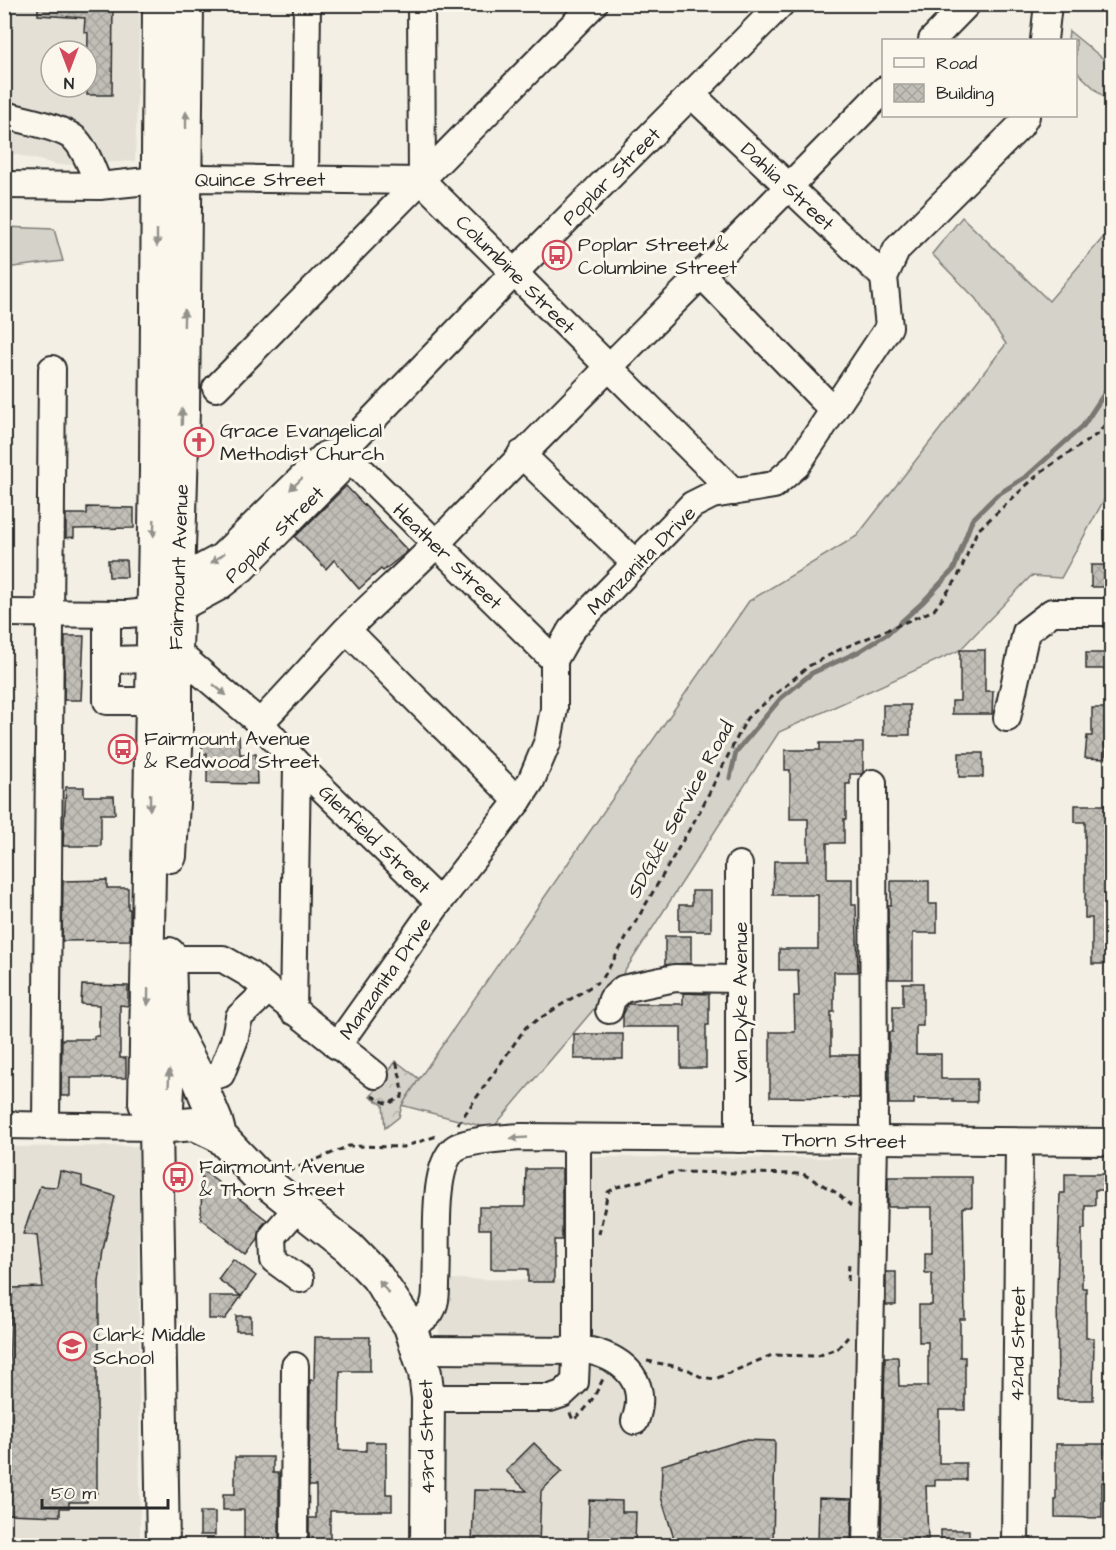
<svg xmlns="http://www.w3.org/2000/svg" width="1116" height="1550" font-family="'Architects Daughter',sans-serif">
<style>
.built{fill:#e4e0d6;fill-rule:evenodd}
.grass{fill:#d5d2c9;stroke:#807e7a;stroke-width:1.5}
.park{fill:url(#park-crowns);stroke:#807e7a;stroke-width:1.5}
.lines{fill:none;stroke-linecap:round;stroke-linejoin:round}
.stream{stroke:#787772;stroke-width:5}
.building{fill:url(#building-cross-hatch);stroke:#2b2b2b;stroke-width:1.5}
.minor-casing{stroke:#2b2b2b;stroke-width:30}
.major-casing{stroke:#2b2b2b;stroke-width:36}
.path{stroke:#2b2b2b;stroke-width:3;stroke-dasharray:6 4.5;stroke-linecap:butt}
.minor{stroke:#fbf7ec;stroke-width:26}
.major{stroke:#fbf7ec;stroke-width:32}
.oneway{fill:#93918c}
.labels{text-anchor:middle;stroke-width:6;stroke-linejoin:round;paint-order:stroke}
.street-label{font-size:20px;fill:#2b2b2b;stroke:#fbf7ec}
.poi-label{font-size:20px;fill:#2b2b2b;stroke:#fbf7ec;text-anchor:start}
</style>
<defs>
<pattern id="park-crowns" width="20" height="18" patternUnits="userSpaceOnUse" patternTransform="scale(1.5)"><rect width="20" height="18" fill="#d5d2c9"/><path d="M2 6a3 3 0 1 1 6 0M12 15a3 3 0 1 1 6 0" fill="none" stroke="#b7b4ad"/></pattern>
<pattern id="building-cross-hatch" width="8" height="8" patternUnits="userSpaceOnUse" patternTransform="scale(1.5)"><rect width="8" height="8" fill="#c0beb6"/><path d="M0 0l8 8M0 8l8-8" fill="none" stroke="#a5a39d"/></pattern>
</defs>
<rect width="100%" height="100%" fill="#f3efe4"/>
<filter id="ink" filterUnits="userSpaceOnUse"><feTurbulence type="fractalNoise" baseFrequency=".0167" numOctaves="2"/><feDisplacementMap in="SourceGraphic" scale="12" xChannelSelector="R" yChannelSelector="G"/><feConvolveMatrix kernelMatrix="1 2 1 2 8 2 1 2 1" color-interpolation-filters="sRGB"/></filter>
<g filter="url(#ink)">
<g class="built">
<path d="M5 5H140L135 161 59 165 5 152ZM51 51H87V87H51Z"/>
<path d="M138 1146 140 1545H5L4 1147Z"/>
<path d="M586 1157 865 1158 859 1545H440L439 1279 585 1280Z"/>
</g>
<g class="grass">
<path d="M1069 31 1111 65V104L1076 71V40H1068Z"/>
<path d="M1111 196V494L1105 498 1061 578 1031 576 960 650 779 732 621 977 492 1129 401 1105 749 601 857 536 1006 344 976 299 932 254 962 217 1049 301 1107 233Z"/>
<path d="M4 227 54 229 63 261 5 268Z"/>
</g>
<path class="park" d="M396 1061 419 1079 402 1105 399 1117 385 1128 383 1105 370 1097Z"/>
<g class="lines">
<path class="stream" d="M730 778 736 752 781 698 812 673 858 652 890 632 922 603 954 569 972 520 997 495 1027 476 1083 426 1112 382"/>
</g>
<g class="building">
<path d="M38 4H113L112 95H87L88 33 84 32 85 18 38 15Z"/>
<path d="M346 486 408 551 383 571 381 569 359 589 334 560 326 569 295 537Z"/>
<path d="M87 507 134 508V528L74 529V537L66 538V514H87Z"/>
<path d="M108 560H126L127 577H109Z"/>
<rect x="1091" y="565" width="21" height="22"/>
<path d="M65 636H84L81 700H64Z"/>
<path d="M960 650H985V691H993L992 714H952V701H960Z"/>
<rect x="1086" y="653" width="22" height="16"/>
<rect x="883" y="705" width="27" height="30"/>
<path d="M1092 708H1107L1105 759 1085 758 1087 736H1092Z"/>
<path d="M202 736H239L240 754H256L257 784 207 783V754H202Z"/>
<path d="M820 743H863V773L861 774H850V784H846V819H844V843H827V879H852V905H856L858 972H834V1012H831V1055H859V1098L770 1097V1032H795L794 996H799L798 970H779V949H818V895H773L774 861H808V819H790V770H785V750H820Z"/>
<rect x="959" y="753" width="24" height="24"/>
<path d="M66 787H84V796H114L115 814H101V846H63Z"/>
<path d="M1075 805H1110L1112 964H1092V918H1085V822H1075Z"/>
<path d="M107 880V888H128V909H130V940L62 941 63 881Z"/>
<path d="M891 881H929V904H937V933H913V979H889L888 905H891Z"/>
<path d="M692 891H711V931H679V905H692Z"/>
<path d="M665 936H691V963L665 965Z"/>
<path d="M903 983H923V1026H916V1054H941V1079H977V1102H953V1099H914V1104H889V1032H893V1006H903Z"/>
<path d="M82 985 128 986V1006L120 1005V1058H126V1078H70V1096H61L62 1039H94V1036H99V1005L81 1004Z"/>
<path d="M683 993 709 994V1025H706V1068H681V1027H623V1015L628 1004H683Z"/>
<rect x="574" y="1034" width="49" height="25"/>
<path d="M526 1169H562V1240H554V1282H528V1269H491V1229H479V1207H525Z"/>
<path d="M202 1170 267 1220 261 1227 258 1240 246 1255 201 1219Z"/>
<path d="M60 1171 82 1176V1186L115 1196 103 1250 99 1282V1352H97V1493H87V1502H69V1508H60V1516L7 1514V1433L12 1288 43 1287 37 1236 23 1234 40 1186 57 1187Z"/>
<path d="M1065 1174H1112V1190H1095V1205H1085V1229H1082V1288H1086V1338H1094L1093 1400H1058L1057 1288 1060 1193H1065Z"/>
<path d="M888 1177H972V1207H963L965 1319H960V1357H965V1410H939V1463H966V1480H935V1486H926L928 1539 881 1538 885 1357H898L899 1386H928V1342H919V1305H932V1273H925V1253H932V1207H888Z"/>
<path d="M233 1259 256 1276 225 1319H209V1296H241L218 1279Z"/>
<rect x="886" y="1272" width="10" height="33"/>
<rect x="236" y="1316" width="15" height="15"/>
<path d="M315 1337H370V1371H340L339 1450 366 1451V1442H386V1494H392V1511H330V1545H309V1518H316V1486H309L310 1380H314Z"/>
<path d="M743 1440 775 1441 773 1545H676L661 1497 662 1465Z"/>
<path d="M534 1443 562 1471 541 1491 539 1545H472L474 1490 527 1491 506 1471Z"/>
<path d="M1056 1444H1112V1482H1102V1518L1055 1517V1500H1056Z"/>
<path d="M235 1457H273V1473H279V1540H244V1510H223V1494H235Z"/>
<path d="M819 1498 852 1499 851 1545H818Z"/>
<path d="M589 1500 622 1501V1512H636L635 1544 588 1545Z"/>
<rect x="200" y="1512" width="15" height="23"/>
<rect x="941" y="1530" width="28" height="15"/>
</g>
<g class="lines">
<g class="minor-casing">
<g id="minor">
<path d="M421 4 422 181 734 492"/>
<path d="M932 40 967 4"/>
<path d="M1044 40 1048 4"/>
<path d="M692 95 884 277"/>
<path d="M4 115C21 119 65 128 76 140 87 152 93 171 99 186"/>
<path d="M305 179 307 4"/>
<path d="M4 185 99 186 157 180 200 178 422 181"/>
<path d="M701 274 833 410"/>
<path d="M216 388 594 4"/>
<path d="M342 451 554 660"/>
<path d="M521 454 635 563"/>
<path d="M167 591 179 580 221 557 325 455 342 451 506 281 781 4"/>
<path d="M4 613 128 614 178 609 219 587 242 569 340 470 342 451"/>
<path d="M107 614V701H151"/>
<path d="M347 630 518 801"/>
<path d="M166 643 260 723 297 764 439 902"/>
<path d="M107 660 152 659"/>
<path d="M1007 718 1026 632 1052 612H1112"/>
<path d="M260 723C289 693 317 661 346 630 376 600 408 573 438 542 584 389 736 242 884 90"/>
<path d="M739 865V1139"/>
<path d="M169 959H223L249 974 375 1075"/>
<path d="M609 1010 612 999 623 989 675 978 740 979"/>
<path d="M293 1011 297 764"/>
<path d="M337 1046 439 902 518 801 531 781 548 741 554 709V660L571 630 692 505 712 495 774 485 797 465 889 327 884 277 897 249 1020 126 1026 116"/>
<path d="M197 1075 208 1077 221 1074 234 1041 239 1017 268 990"/>
<path d="M4 1125 156 1127"/>
<path d="M46 1126 52 369"/>
<path d="M298 1207 273 1236 274 1260 300 1279"/>
<path d="M410 1326C416 1323 425 1319 429 1314 436 1305 436 1294 436 1283 439 1251 430 1170 454 1149 465 1140 506 1138 521 1137L1112 1142"/>
<path d="M419 1350 591 1351C626 1360 649 1383 635 1421"/>
<path d="M428 1398H550L562 1394 575 1382 577 1336V1138"/>
<path d="M294 1546 295 1366"/>
<path d="M866 1546 874 1140 873 783"/>
<path d="M1015 1546 1019 1142"/>
</g>
</g>
<g class="major-casing">
<g id="major">
<path d="M159 4 156 469 145 1103 156 1127 163 1546"/>
<path d="M170 856 176 749V652L183 410 187 4"/>
<path d="M172 1027 197 1075 216 1121 220 1136 257 1175 349 1248 377 1277 410 1326 425 1373 428 1398 427 1546"/>
<path d="M156 1127 167 1107 171 1027 169 954"/>
<path d="M156 1127 195 1124 220 1136"/>
</g>
</g>
<g class="path">
<path d="M603 978 700 811 747 718 809 666 839 650 934 610 957 579 977 531 1042 471 1099 433 1112 413"/>
<path d="M372 1096 388 1104 402 1097C404 1087 399 1074 397 1064L394 1061"/>
<path d="M458 1124 526 1027 598 982"/>
<path d="M289 1171 349 1146 403 1147 437 1136"/>
<path d="M599 1234 608 1192 617 1187 675 1172 803 1174 837 1193 851 1206"/>
<path d="M848 1281 849 1264"/>
<path d="M647 1361 674 1366 689 1370 701 1377 715 1379 772 1355 818 1356 838 1348 848 1337"/>
<path d="M570 1413 573 1420C589 1409 596 1393 604 1377"/>
</g>
<use href="#minor" class="minor"/>
<use href="#major" class="major"/>
</g>
<defs><path id="oneway-solid" d="M-6-.8H1V-3.2L6.5 0L1 3.2V.8H-6Z" transform="scale(1.5)"/></defs>
<g class="oneway">
<use href="#oneway-solid" transform="translate(186 120) rotate(-90)"/>
<use href="#oneway-solid" transform="translate(157 238) rotate(90)"/>
<use href="#oneway-solid" transform="translate(184 318) rotate(-89)"/>
<use href="#oneway-solid" transform="translate(182 417) rotate(-89)"/>
<use href="#oneway-solid" transform="translate(296 484) rotate(136)"/>
<use href="#oneway-solid" transform="translate(154 528) rotate(92)"/>
<use href="#oneway-solid" transform="translate(218 558) rotate(143)"/>
<use href="#oneway-solid" transform="translate(220 690) rotate(40)"/>
<use href="#oneway-solid" transform="translate(150 802) rotate(91)"/>
<use href="#oneway-solid" transform="translate(148 997) rotate(91)"/>
<use href="#oneway-solid" transform="translate(169 1078) rotate(-87)"/>
<use href="#oneway-solid" transform="translate(519 1138) rotate(177)"/>
<use href="#oneway-solid" transform="translate(384 1287) rotate(-125)"/>
</g>
</g>
<defs>
<g id="bus-ring" transform="scale(1.5)"><circle r="9.5" fill="#fbf7ec" stroke="#d1495b" stroke-width="1.5"/><path d="M-5-6H5V4H4V6H2V4H-2V6H-4V4H-5ZM-3.5-4V0h7V-4ZM-3.5 1.2v1.5H-2V1.2ZM2 1.2v1.5H3.5V1.2Z" fill="#d1495b"/></g>
<g id="church-ring" transform="scale(1.5)"><circle r="9.5" fill="#fbf7ec" stroke="#d1495b" stroke-width="1.5"/><path d="M-1.2-6h2.4v3.5h3.3v2.4h-3.3V6h-2.4V-.1h-3.3v-2.4h3.3Z" fill="#d1495b"/></g>
<g id="school-ring" transform="scale(1.5)"><circle r="9.5" fill="#fbf7ec" stroke="#d1495b" stroke-width="1.5"/><path d="M0-5L7-2L0 1L-7-2ZM-4 1L0 2.5L4 1V4Q0 6-4 4Z" fill="#d1495b"/></g>
</defs>
<g fill-rule="evenodd">
<use href="#bus-ring" x="557" y="255"/>
<use href="#church-ring" x="199" y="442"/>
<use href="#bus-ring" x="123" y="749"/>
<use href="#bus-ring" x="178" y="1177"/>
<use href="#school-ring" x="72" y="1346"/>
</g>
<g class="labels">
<g class="street-label">
<text transform="translate(611 176) rotate(-45)" y="7">Poplar Street</text>
<text x="260" y="186">Quince Street</text>
<text transform="translate(788 186) rotate(43)" y="7">Dahlia Street</text>
<text transform="translate(516 274) rotate(45)" y="7">Columbine Street</text>
<text transform="translate(274 534) rotate(-44)" y="7">Poplar Street</text>
<text transform="translate(448 556) rotate(44)" y="7">Heather Street</text>
<text transform="translate(641 560) rotate(-45)" y="7">Manzanita Drive</text>
<text transform="translate(178 567) rotate(-88)" y="7">Fairmount Avenue</text>
<text transform="translate(680 809) rotate(-61)" y="7">SDG&amp;E Service Road</text>
<text transform="translate(375 839) rotate(44)" y="7">Glenfield Street</text>
<text transform="translate(385 978) rotate(-55)" y="7">Manzanita Drive</text>
<text transform="translate(740 1002) rotate(-90)" y="7">Van Dyke Avenue</text>
<text transform="translate(844 1140) rotate(1)" y="7">Thorn Street</text>
<text transform="translate(1017 1344) rotate(-89)" y="7">42nd Street</text>
<text transform="translate(426 1437) rotate(-91)" y="7">43rd Street</text>
</g>
<g class="poi-label">
<text x="578" y="251">Poplar Street &amp;<tspan x="578" dy="23">Columbine Street</tspan></text>
<text x="220" y="437">Grace Evangelical<tspan x="220" dy="23">Methodist Church</tspan></text>
<text x="144" y="745">Fairmount Avenue<tspan x="144" dy="23">&amp; Redwood Street</tspan></text>
<text x="199" y="1173">Fairmount Avenue<tspan x="199" dy="23">&amp; Thorn Street</tspan></text>
<text x="93" y="1341">Clark Middle<tspan x="93" dy="23">School</tspan></text>
</g>
</g>
<rect width="1116" height="1550" fill="none" stroke="#fbf7ec" stroke-width="24"/>
<rect x="12" y="12" width="1092" height="1526" fill="none" stroke="#2b2b2b" stroke-width="2" filter="url(#ink)"/>
<rect x="882" y="39" width="195" height="78" fill="#fbf7ec" stroke="#a8a59f" stroke-width="1.5"/>
<rect x="894" y="58" width="30" height="9" fill="#fbf7ec" stroke="#a8a59f" stroke-width="1.5"/>
<text x="936" y="69" font-size="18" fill="#2b2b2b">Road</text>
<rect x="894" y="84" width="30" height="18" fill="url(#building-cross-hatch)" stroke="#a8a59f" stroke-width="1.5"/>
<text x="936" y="99" font-size="18" fill="#2b2b2b">Building</text>
<g transform="translate(69 69) rotate(180)"><circle r="28" fill="#fbf7ec" stroke="#a8a59f" stroke-width="1.5"/>
<path d="M0-4.5L10 22L0 15L-10 22Z" fill="#d1495b"/>
<text y="-9" font-size="16" font-weight="bold" text-anchor="middle" fill="#2b2b2b">N</text>
</g>
<path d="M42 1499v9h126v-9" fill="none" stroke="#2b2b2b" stroke-width="3"/>
<text x="51" y="1499" font-size="18" fill="#2b2b2b" stroke="#fbf7ec" stroke-width="4.5" paint-order="stroke">50 m</text>
</svg>
